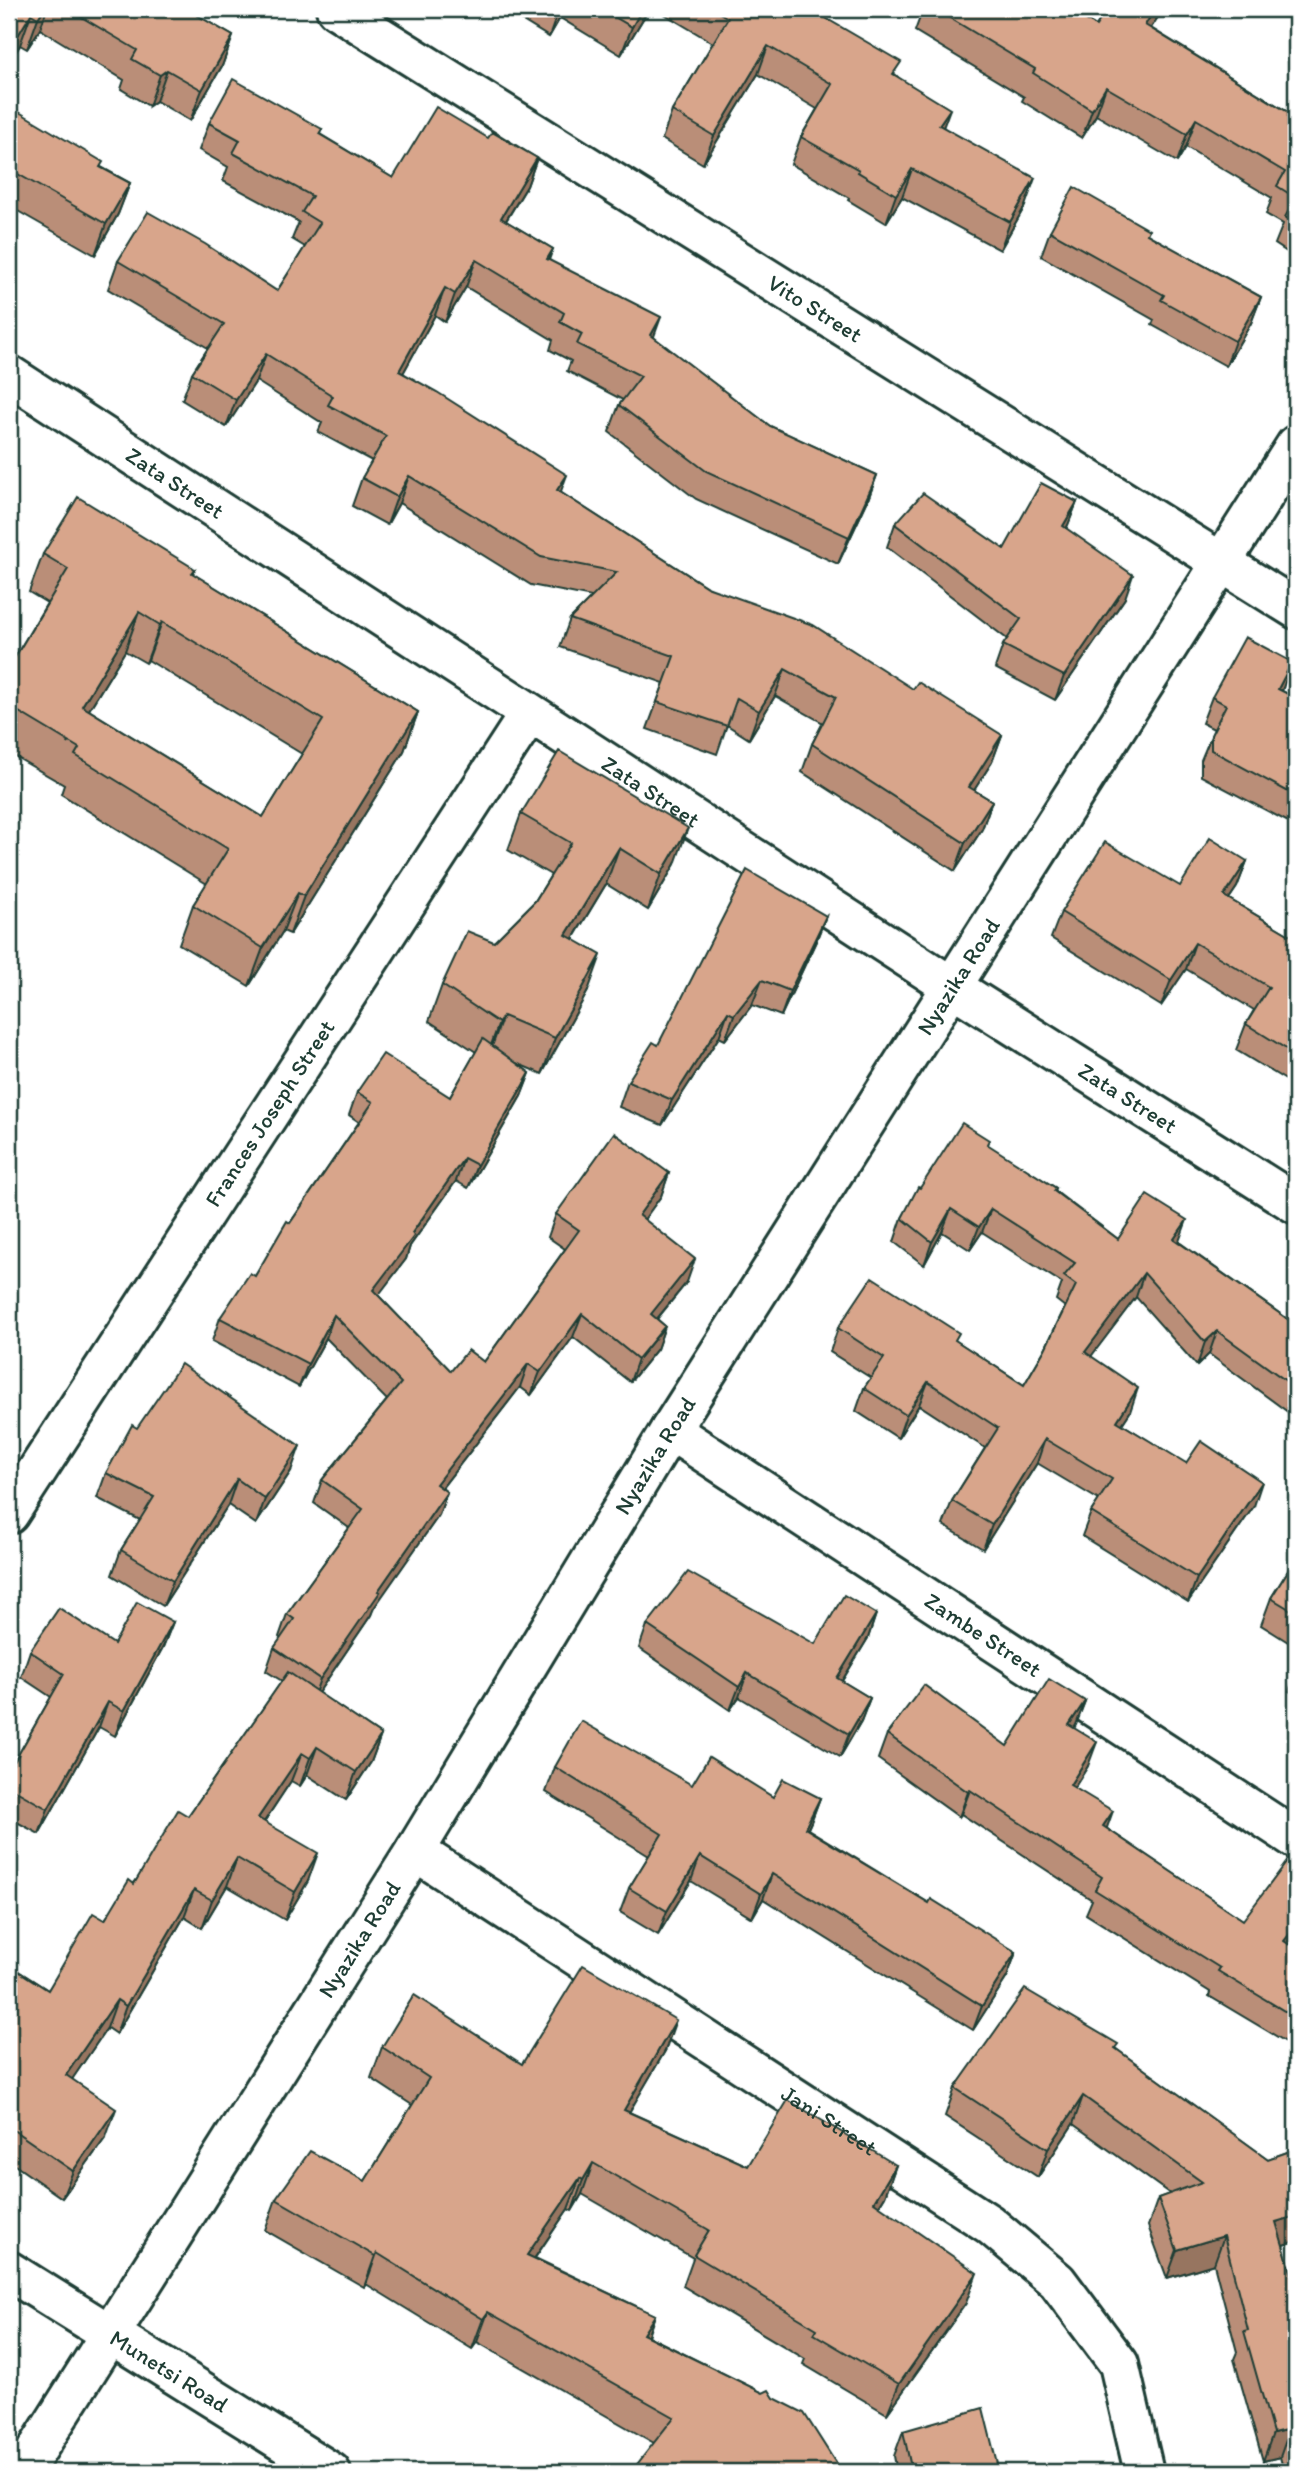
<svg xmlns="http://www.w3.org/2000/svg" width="1305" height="2481" font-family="Itim,sans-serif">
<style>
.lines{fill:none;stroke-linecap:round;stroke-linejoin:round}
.minor-casing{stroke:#1f3d34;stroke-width:44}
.minor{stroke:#fff;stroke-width:38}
.wall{fill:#ba8e78;stroke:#1f3d34;stroke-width:2;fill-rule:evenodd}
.shaded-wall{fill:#977461;stroke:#1f3d34;stroke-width:2}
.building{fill:#d8a58b;stroke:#1f3d34;stroke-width:2;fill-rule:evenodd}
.labels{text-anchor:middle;stroke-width:6;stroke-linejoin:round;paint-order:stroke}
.street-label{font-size:23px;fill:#1f3d34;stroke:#fff}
</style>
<rect width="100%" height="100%" fill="#fff"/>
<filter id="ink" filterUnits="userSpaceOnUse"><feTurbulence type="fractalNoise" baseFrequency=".0143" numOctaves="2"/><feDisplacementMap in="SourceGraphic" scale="14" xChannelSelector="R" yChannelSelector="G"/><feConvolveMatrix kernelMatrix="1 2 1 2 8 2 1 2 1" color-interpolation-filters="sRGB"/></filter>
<g filter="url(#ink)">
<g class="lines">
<g class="minor-casing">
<g id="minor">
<path id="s1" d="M336 9 1296 609"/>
<path id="s2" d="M9 375 951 986 1296 1204"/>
<path id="s3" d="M670 1430 1296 1839"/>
<path id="s4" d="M9 1514 529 714"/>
<path id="s5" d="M415 1851 989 2224 1057 2281 1119 2364 1144 2472"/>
<path id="s6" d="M9 2271 331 2472"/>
<path id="s7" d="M23 2472 415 1851 670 1430 1296 445"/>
</g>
</g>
<use href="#minor" class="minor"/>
</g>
<g class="wall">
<path d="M9 9H186L233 36 222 66 190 121 156 101 149 106 121 89 124 80 40 29 27 49 20 45 9 63Z"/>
<path d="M506 9H649L621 55 560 18 549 37 505 10Z"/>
<path d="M656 9H810L896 75 943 127 1025 206 1000 250 902 197 886 223 848 200 849 198 791 164 801 137 817 109 758 74 703 164 662 139 672 111 713 43Z"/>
<path d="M922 9H1068L1096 26 1107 9H1163L1151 28 1296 117V258L1275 244 1283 224 1266 214 1272 198 1186 147 1177 162 1096 115 1082 138 1022 101 1024 97 915 31 923 9Z"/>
<path d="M9 106 101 167 130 183 118 214 95 255 9 206Z"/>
<path d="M209 123 322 129 320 134 393 178 488 138 537 158 527 186 506 221 553 249 549 260 653 337 770 426 877 475 867 502 838 564 696 499 609 432 619 405 623 400 567 371 571 361 550 350 553 340 466 287 445 322 435 315 403 373 560 492 707 587 1002 735 992 762 974 790 992 801 982 829 955 871 802 772 812 744 823 723 775 696 749 739 727 725 717 754 647 729 664 683 560 647 570 619 592 597 531 585 399 503 387 525 352 506 362 478 372 461 318 432 322 423 256 381 226 427 182 400 192 373 208 348 108 289 118 261 277 291 305 247 292 239 299 222 223 181 228 167 199 150Z"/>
<path d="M1050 231 1148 235 1261 297 1251 323 1226 366 1152 325 1154 320 1041 256Z"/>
<path d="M1077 502 1066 529 1125 598 1055 700 995 668 1003 645 1007 639 887 547 895 524 1004 549Z"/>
<path d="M43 554 195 569 193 574 418 712 404 751 290 934 283 931 249 986 179 944 193 905 207 884 61 794 64 785 9 753V667L47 603 29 592ZM125 651 146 663 148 660 302 754 263 817 89 710Z"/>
<path d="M1283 688 1282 691 1296 698V826L1201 776V760L1214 729 1202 723 1212 697Z"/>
<path d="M521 814 675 864 648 910 606 884 573 939 588 991 542 1074 516 1063 530 1073 521 1096 468 1188 456 1181 410 1246 406 1259 378 1295 451 1371 484 1362 565 1249 548 1237 556 1214 669 1173 661 1196 644 1219 687 1282 657 1319 665 1326 657 1349 630 1382 573 1337 531 1395 520 1387 442 1488 447 1492 439 1515 373 1608 371 1615 318 1693 381 1735 371 1762 346 1800 307 1775 300 1786 291 1781 264 1822 308 1881 285 1920 227 1886 202 1928 184 1917 116 2034 107 2028 72 2079 106 2137 62 2198 9 2161V1965L48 1990 188 1816 282 1681 266 1671 274 1648 281 1639 279 1637 287 1614 349 1528 314 1503 322 1480 387 1400 326 1338 299 1387 212 1341 220 1318 255 1276 290 1223 359 1122 349 1115 357 1092 450 1097 476 1052 429 1021 442 985 494 942 535 901 551 875 508 850Z"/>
<path d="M1247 861 1237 887 1229 899 1293 937 1296 932V1082L1294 1085 1236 1050 1246 1024 1254 1010 1186 969 1161 1006 1051 938 1061 912 1180 886Z"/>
<path d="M826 916 816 941 781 1016 752 1005 725 1040 719 1037 662 1125 619 1107 628 1081 658 1045Z"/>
<path d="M987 1145 1056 1188 1055 1191 1118 1239 1179 1242 1296 1325V1418L1209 1354 1197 1366 1136 1297 1091 1356 1130 1412 1122 1424 1254 1506 1188 1602 1082 1536 1091 1512 1099 1500 1037 1463 983 1549 943 1525 952 1501 985 1448 919 1405 898 1438 856 1411 864 1388 871 1378 830 1352 838 1328 956 1341 1024 1385 1045 1349 1065 1307 1056 1300 1062 1283 982 1232 970 1250 942 1232 924 1265 894 1242 902 1218 920 1188Z"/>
<path d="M137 1428 291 1471 256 1524 228 1505 163 1606 112 1575 121 1550 140 1520 97 1498 106 1473Z"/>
<path d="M1296 1558V1647L1261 1625 1271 1598Z"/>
<path d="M876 1614 868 1638 842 1681 870 1698 861 1721 840 1757 739 1697 730 1710 639 1648 647 1625 815 1644Z"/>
<path d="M173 1622 163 1647 115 1736 99 1727 39 1834 15 1821 9 1838V1771L51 1697 21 1677 30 1651 114 1644Z"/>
<path d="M1296 1671V1695L1289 1691Z"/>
<path d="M1085 1701 1074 1728 1088 1766 1074 1788 1106 1828 1243 1920 1296 1949V2048L1209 1996 1210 1992 1086 1914 1092 1900 961 1814 959 1817 878 1759 887 1734 1007 1746Z"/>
<path d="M555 1767 692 1785 773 1797 820 1798 808 1829 929 1903 1016 1952 1007 1977 973 2030 763 1899 752 1918 691 1881 658 1935 620 1912 629 1888 649 1856 546 1792Z"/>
<path d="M382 2047 522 2064 665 2051 629 2112 748 2166 896 2165 885 2196 879 2206 966 2303 887 2414 803 2364 805 2359 683 2286 693 2258 582 2194 572 2211 568 2209 535 2258 655 2315 648 2336 763 2393 654 2443 477 2342 472 2349 366 2284 364 2287 265 2230 276 2199 365 2181 412 2105 371 2078Z"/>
<path d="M1116 2049 1268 2159 1296 2149V2241L1283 2245 1296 2289V2472H1284L1280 2457 1263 2461 1234 2359 1237 2352 1214 2264 1167 2278 1148 2226 1158 2198 1170 2194 1073 2124 1038 2177 945 2116 955 2088Z"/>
<path d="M903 2431 999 2472H897L894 2456Z"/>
</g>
<g class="shaded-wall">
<path d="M44 9H47L40 29 27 49 38 18Z"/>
<path d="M559 9H563L560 18 549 37Z"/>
<path d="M642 9H649L621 55 632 27Z"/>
<path d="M1155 9H1163L1135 53 1145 25Z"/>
<path d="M31 14 20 45 9 63V50Z"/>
<path d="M233 36 222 66 190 121 202 90Z"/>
<path d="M768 46 758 74 703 164 714 136Z"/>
<path d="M167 70 156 101 149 106 160 75Z"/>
<path d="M1106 87 1096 115 1082 138 1092 110Z"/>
<path d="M950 109 940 136 939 125Z"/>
<path d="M1196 119 1186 147 1177 162 1187 134Z"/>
<path d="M537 158 527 186 491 245 501 218Z"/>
<path d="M912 169 902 197 886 223 896 195Z"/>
<path d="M1035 178 1025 206 1000 250 1010 222Z"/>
<path d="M130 183 118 214 95 255 106 224Z"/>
<path d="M476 260 466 287 445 322 455 294Z"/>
<path d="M445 288 435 315 389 399 399 371Z"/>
<path d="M1261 297 1251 323 1226 366 1235 341Z"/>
<path d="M661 317 651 345V335Z"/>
<path d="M266 354 256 381 226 427 236 400Z"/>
<path d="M567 475 557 502V490Z"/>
<path d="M877 475 867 502 838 564 849 537Z"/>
<path d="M409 476 399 503 387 525 397 497Z"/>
<path d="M1077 502 1068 525 1055 549 1063 526Z"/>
<path d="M1133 575 1125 598 1055 700 1064 676Z"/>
<path d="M139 612 125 651 68 744 82 706Z"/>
<path d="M162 622 148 660 146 663 160 625Z"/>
<path d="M1292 662 1283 688 1268 715 1278 689Z"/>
<path d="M785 669 775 696 749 739 759 711Z"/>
<path d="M418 712 404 751 290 934 304 896Z"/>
<path d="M1002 735 992 762 959 814 969 787Z"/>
<path d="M992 801 982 829 955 871 965 843Z"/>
<path d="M688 828 675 864 648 910 661 874Z"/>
<path d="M619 848 606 884 553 971 566 935Z"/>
<path d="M1247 861 1237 887 1214 921 1224 896Z"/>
<path d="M298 893 283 931 249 986 263 948Z"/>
<path d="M826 916 816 941 781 1016 790 991Z"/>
<path d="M1195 943 1186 969 1161 1006 1171 980Z"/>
<path d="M601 955 588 991 542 1074 555 1038Z"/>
<path d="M762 980 752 1005 725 1040 734 1015Z"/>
<path d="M728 1012 719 1037 662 1125 672 1100Z"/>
<path d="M503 1016 490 1052 486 1059 499 1023Z"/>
<path d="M530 1073 521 1096 468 1188 477 1165Z"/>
<path d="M464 1158 456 1181 410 1246 406 1259 365 1313 373 1290Z"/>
<path d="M669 1173 661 1196 631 1238 639 1215Z"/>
<path d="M951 1209 942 1232 924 1265 932 1242Z"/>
<path d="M991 1209 982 1232 970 1250 979 1227Z"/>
<path d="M1187 1220 1178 1244 1174 1239Z"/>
<path d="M695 1259 687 1282 642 1337 651 1314Z"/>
<path d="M1144 1273 1136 1297 1077 1375 1085 1352Z"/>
<path d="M582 1314 573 1337 531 1395 540 1372Z"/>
<path d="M334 1315 326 1338 299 1387 308 1364Z"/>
<path d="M665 1326 657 1349 630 1382 638 1359Z"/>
<path d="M1217 1331 1209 1354 1197 1366 1205 1342Z"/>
<path d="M528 1364 520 1387 427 1507 436 1484Z"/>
<path d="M928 1382 919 1405 898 1438 906 1415Z"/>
<path d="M1138 1388 1130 1412 1109 1444 1117 1421Z"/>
<path d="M1045 1439 1037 1463 983 1549 992 1525Z"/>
<path d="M300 1446 291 1471 256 1524 265 1499Z"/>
<path d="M237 1479 228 1505 163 1606 173 1581Z"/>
<path d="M1262 1482 1254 1506 1188 1602 1197 1578Z"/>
<path d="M447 1492 439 1515 374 1608 371 1615 312 1702 320 1679 378 1591Z"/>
<path d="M876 1614 868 1638 829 1702 837 1678Z"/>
<path d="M173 1622 163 1647 115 1736 124 1711Z"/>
<path d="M747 1673 739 1697 730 1710 739 1687Z"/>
<path d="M870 1698 861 1721 840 1757 849 1734Z"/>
<path d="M1085 1701 1076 1725 1061 1750 1069 1725Z"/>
<path d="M108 1702 99 1727 39 1834 48 1809Z"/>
<path d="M381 1735 371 1762 346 1800 356 1772Z"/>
<path d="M1097 1742 1088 1766 1061 1809 1070 1785Z"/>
<path d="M317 1747 307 1775 300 1786 310 1758Z"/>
<path d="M302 1753 291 1781 248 1846 258 1818Z"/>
<path d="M970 1790 961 1814 959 1817 968 1792Z"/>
<path d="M820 1798 811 1822 796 1852 805 1828Z"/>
<path d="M1113 1811 1104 1836 1103 1826Z"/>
<path d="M16 1819 9 1838V1830Z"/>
<path d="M318 1853 308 1881 285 1920 295 1892Z"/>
<path d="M700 1856 691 1881 658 1935 667 1911Z"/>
<path d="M237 1858 227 1886 202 1928 212 1900Z"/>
<path d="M772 1874 763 1899 752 1918 761 1894Z"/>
<path d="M194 1890 184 1917 116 2034 126 2006Z"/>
<path d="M1296 1926V1938L1275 1966 1284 1941Z"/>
<path d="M1016 1952 1007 1977 973 2030 982 2006Z"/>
<path d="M117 2000 107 2028 56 2103 66 2075Z"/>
<path d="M676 2020 665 2051 613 2140 624 2110Z"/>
<path d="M1083 2096 1073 2124 1038 2177 1048 2149Z"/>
<path d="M116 2109 106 2137 62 2198 73 2171Z"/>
<path d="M593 2163 582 2194 572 2211 583 2180Z"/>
<path d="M896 2165 885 2196 862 2233 874 2202Z"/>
<path d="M580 2178 568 2209 516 2285 527 2255Z"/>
<path d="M1296 2216V2241L1266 2250 1276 2222Z"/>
<path d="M1224 2236 1214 2264 1167 2278 1177 2250Z"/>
<path d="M377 2253 366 2284 364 2287 375 2256Z"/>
<path d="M977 2273 966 2303 887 2414 899 2384Z"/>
<path d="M488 2312 477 2342 472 2349 483 2319Z"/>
<path d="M655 2315 644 2345 643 2334Z"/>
<path d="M1290 2429 1280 2457 1263 2461 1273 2433Z"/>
</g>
<g class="building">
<path d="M9 9H44L38 18 31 14 9 50Z"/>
<path d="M68 9H186L233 36 202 90 167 70 160 75 132 59 137 50Z"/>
<path d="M601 9H642L632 27Z"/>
<path d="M713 9H810L901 62 893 74 950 109 939 125 1035 178 1010 222 912 169 896 195 858 172 859 170 801 137 832 84 768 46 714 136 672 111 728 18Z"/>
<path d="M935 9H1068L1096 26 1107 9H1155L1145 25 1296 117V198L1277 186 1285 172 1196 119 1187 134 1106 87 1092 110 1033 73 1035 69Z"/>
<path d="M233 79 322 129 319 134 393 178 436 107 488 138 492 132 537 158 501 218 553 249 547 259 661 317 651 335 770 426 877 475 849 537 706 471 619 405 641 376 577 344 582 334 560 322 564 313 476 260 455 294 445 288 399 371 437 392 567 475 557 490 707 587 813 625 913 689 918 682 1002 735 969 787 992 801 965 843 812 744 836 697 785 669 759 711 737 698 727 726 657 702 674 656 570 619 617 572 541 557 409 476 397 497 362 478 386 436 328 405 333 396 266 354 236 400 192 373 224 324 118 261 148 212 205 244 277 291 320 223 302 212 312 196 233 153 240 140 209 123Z"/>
<path d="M9 106 103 162 100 167 130 183 106 224 9 169Z"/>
<path d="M1074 187 1149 230 1147 234 1261 297 1235 341 1161 300 1164 295 1050 231Z"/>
<path d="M1296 198V223L1285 217Z"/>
<path d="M1041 483 1077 502 1063 526 1133 575 1064 676 1003 645 1021 619 895 524 923 493 1004 549Z"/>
<path d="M78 497 195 569 192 573 418 712 304 896 298 893 263 948 193 905 228 849 75 755 79 748 9 706V667L68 569 43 554ZM139 612 160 625 162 622 323 720 263 817 82 706Z"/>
<path d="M1245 637 1292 662 1278 689 1296 698V796L1211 750V735L1226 705 1212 697Z"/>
<path d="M559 751 688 828 661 874 619 848 566 935 601 955 555 1038 503 1016 499 1023 442 985 467 931 494 942 535 901 571 843 521 814Z"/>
<path d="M1210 838 1247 861 1224 896 1293 937 1296 932V1055L1246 1024 1269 987 1195 943 1171 980 1061 912 1105 842 1180 886Z"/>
<path d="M747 870 826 916 790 991 762 980 734 1015 728 1012 672 1100 628 1081 653 1042 658 1045Z"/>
<path d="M483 1039 530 1073 477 1165 464 1158 412 1233 414 1236 373 1290 451 1371 468 1350 484 1362 579 1230 556 1214 614 1133 669 1173 639 1215 695 1259 651 1314 665 1326 638 1359 582 1314 540 1372 528 1364 436 1484 447 1492 378 1591 380 1592 320 1679 274 1648 294 1619 287 1614 363 1509 322 1480 401 1383 334 1315 308 1364 220 1318 250 1273 255 1276 287 1221 290 1223 373 1102 357 1092 383 1054 450 1097Z"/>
<path d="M962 1123 989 1140 987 1144 1056 1188 1054 1191 1118 1239 1147 1195 1187 1220 1174 1239 1296 1325V1388L1217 1331 1205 1342 1144 1273 1085 1352 1138 1388 1117 1421 1186 1463 1201 1441 1262 1482 1197 1578 1091 1512 1112 1479 1045 1439 992 1525 952 1501 998 1428 928 1382 906 1415 864 1388 884 1358 838 1328 872 1277 959 1333 955 1340 1024 1385 1045 1349 1076 1285 1064 1276 1075 1263 991 1209 979 1227 951 1209 932 1242 902 1218 918 1187 920 1188Z"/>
<path d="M181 1364 300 1446 265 1499 237 1479 173 1581 121 1550 154 1497 106 1473 132 1425 137 1428Z"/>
<path d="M1296 1558V1613L1271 1598Z"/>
<path d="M688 1572 815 1644 844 1595 876 1614 837 1678 870 1698 849 1734 747 1673 739 1687 647 1625Z"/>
<path d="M137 1602 173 1622 124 1711 108 1702 48 1809 9 1787V1771L64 1674 30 1651 59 1608 114 1644Z"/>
<path d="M288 1672 381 1735 356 1772 317 1747 310 1758 302 1753 258 1818 318 1853 295 1892 237 1858 212 1900 194 1890 126 2006 117 2000 66 2075 116 2109 73 2171 9 2127V1965L48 1990 93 1913 105 1920 129 1880 134 1884 178 1810 188 1816Z"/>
<path d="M1049 1679 1085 1701 1069 1725 1097 1742 1070 1785 1113 1811 1103 1826 1243 1920 1289 1859 1296 1864V1926L1284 1941 1296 1949V2018L1218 1971 1220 1968 1095 1890 1102 1877 970 1790 968 1792 887 1734 924 1685 1007 1746Z"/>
<path d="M581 1721 692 1785 709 1757 773 1797 783 1779 820 1798 805 1828 929 1903 931 1899 1016 1952 982 2006 772 1874 761 1894 700 1856 667 1911 629 1888 662 1834 555 1767Z"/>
<path d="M9 1815 16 1819 9 1830Z"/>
<path d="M583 1965 676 2020 624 2110 748 2166 788 2100 896 2165 874 2202 977 2273 899 2384 814 2334 817 2329 694 2255 709 2230 593 2163 583 2180 580 2178 527 2255 655 2315 643 2334 763 2393 769 2390 774 2398 804 2413 839 2468 832 2472H631L674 2417 488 2312 483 2319 377 2253 375 2256 276 2199 310 2151 365 2181 429 2078 382 2047 414 1995 522 2064Z"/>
<path d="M1025 1989 1118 2044 1115 2048 1268 2159 1296 2149V2216L1276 2222 1296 2289V2451L1290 2429 1273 2433 1244 2331 1248 2330 1224 2236 1177 2250 1158 2198 1202 2182 1083 2096 1048 2149 955 2088Z"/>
<path d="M983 2408 999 2472H912L903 2431Z"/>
</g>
</g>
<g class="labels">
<g class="street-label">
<text dy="8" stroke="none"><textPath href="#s1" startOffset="565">Vito Street</textPath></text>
<text dy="8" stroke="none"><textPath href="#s2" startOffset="198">Zata Street</textPath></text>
<text dy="8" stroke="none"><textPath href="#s2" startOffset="765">Zata Street</textPath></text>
<text dy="8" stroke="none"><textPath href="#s7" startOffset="1764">Nyazika Road</textPath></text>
<text dy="8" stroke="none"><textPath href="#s2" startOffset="1332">Zata Street</textPath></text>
<text dy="8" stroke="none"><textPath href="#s4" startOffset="478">Frances Joseph Street</textPath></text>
<text dy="8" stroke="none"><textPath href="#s7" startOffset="1197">Nyazika Road</textPath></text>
<text dy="8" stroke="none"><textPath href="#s3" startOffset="374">Zambe Street</textPath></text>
<text dy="8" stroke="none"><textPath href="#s7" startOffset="630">Nyazika Road</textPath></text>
<text dy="8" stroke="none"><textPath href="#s5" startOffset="494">Jani Street</textPath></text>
<text dy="8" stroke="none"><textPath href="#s6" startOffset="189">Munetsi Road</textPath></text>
</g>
</g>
<rect width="1305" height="2481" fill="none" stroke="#fff" stroke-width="35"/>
<rect x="18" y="18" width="1270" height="2446" fill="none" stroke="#1f3d34" stroke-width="2.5" filter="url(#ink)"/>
</svg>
